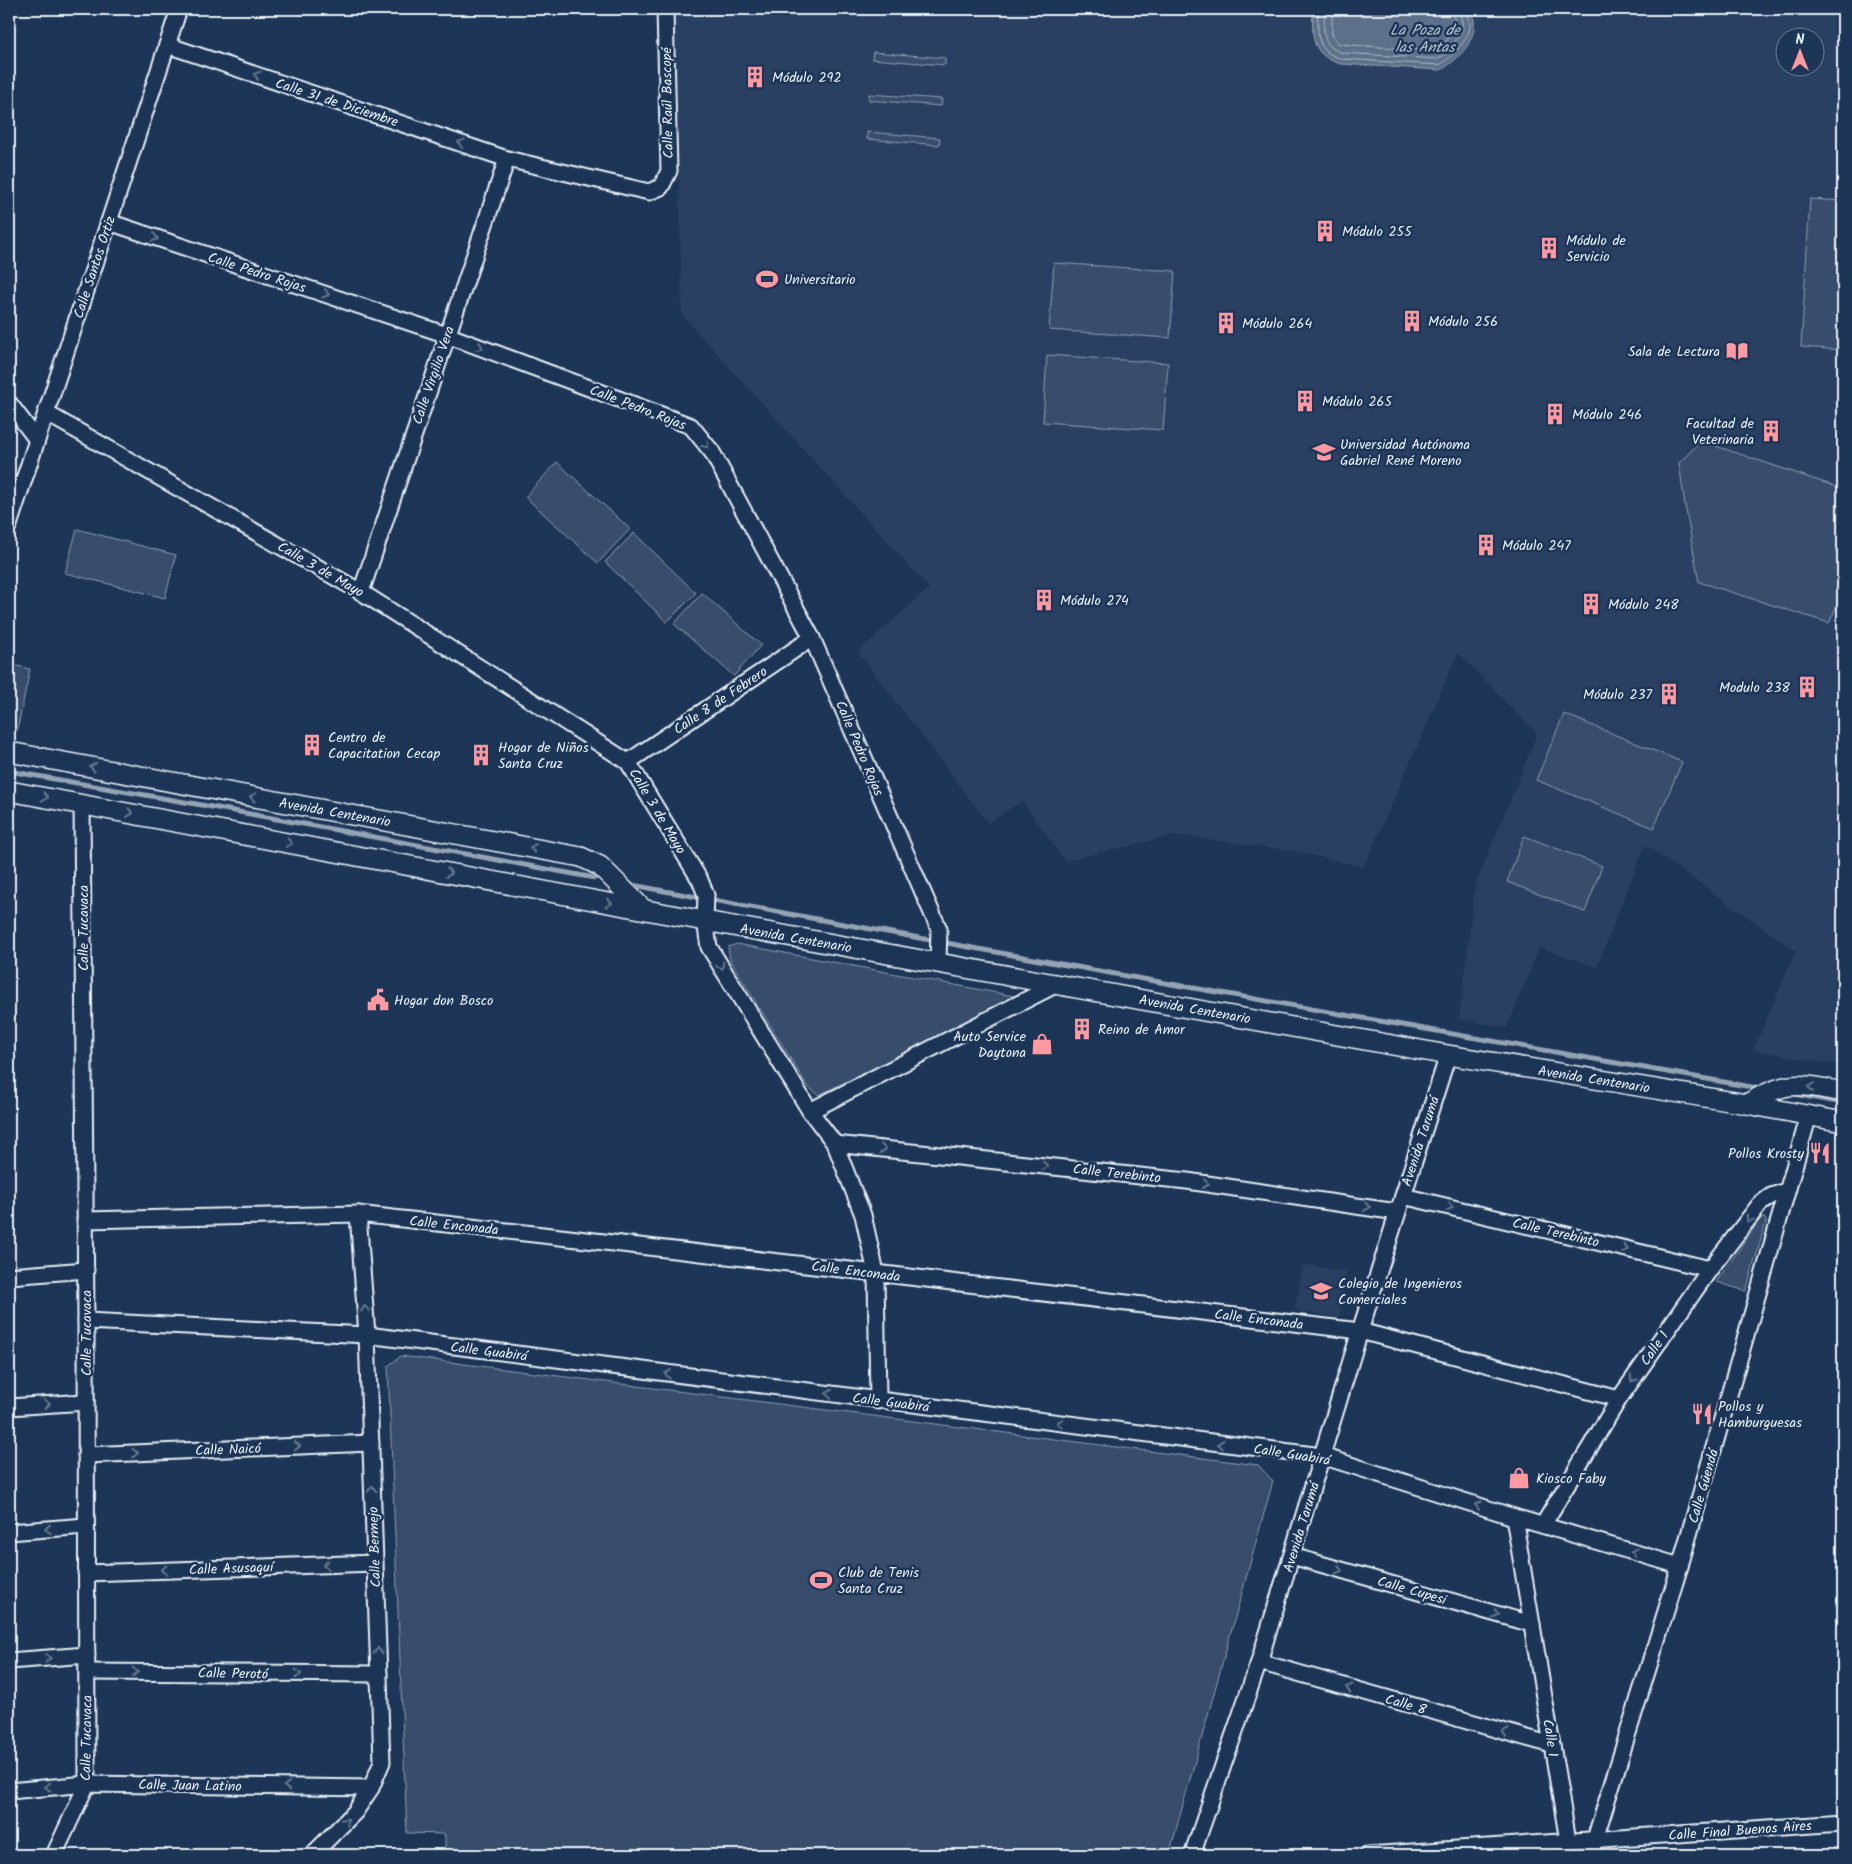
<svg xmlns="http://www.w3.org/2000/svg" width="1852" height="1864" font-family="Kalam,sans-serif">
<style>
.built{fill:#2a4162;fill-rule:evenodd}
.green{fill:#374d6c;stroke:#909fb2}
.water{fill:#5d7089;stroke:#95a4b5}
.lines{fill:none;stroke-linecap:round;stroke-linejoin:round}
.shore{stroke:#b0bdcc;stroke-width:1}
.stream{stroke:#95a4b5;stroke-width:5}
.minor-casing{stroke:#e8f1f8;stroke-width:19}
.tertiary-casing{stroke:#e8f1f8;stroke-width:22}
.minor{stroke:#1d3557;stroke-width:15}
.tertiary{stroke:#1d3557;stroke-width:19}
.oneway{stroke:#64778f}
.labels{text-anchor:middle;stroke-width:5;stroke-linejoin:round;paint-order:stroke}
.poi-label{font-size:14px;fill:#e8f1f8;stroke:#1d3557;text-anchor:start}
.street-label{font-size:14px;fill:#e8f1f8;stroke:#1d3557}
.water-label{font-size:15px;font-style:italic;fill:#b7c4d1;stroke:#1d3557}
</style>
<rect width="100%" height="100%" fill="#1d3557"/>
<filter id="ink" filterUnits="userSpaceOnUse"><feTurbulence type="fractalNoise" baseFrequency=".02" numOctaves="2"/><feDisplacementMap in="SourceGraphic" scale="10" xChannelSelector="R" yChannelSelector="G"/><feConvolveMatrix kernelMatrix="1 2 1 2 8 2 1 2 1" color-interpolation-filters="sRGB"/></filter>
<g filter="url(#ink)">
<g class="built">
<path d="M675 9H1843V1066L1753 1050 1796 951 1645 845 1597 967 1539 948 1507 1028 1459 1019 1475 886 1537 734 1458 653 1364 867 1292 851 1175 835 1065 861 1022 801 988 823 858 652 929 588 682 315ZM1784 38H1814V68H1784Z"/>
<path d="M1303 1264 1347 1272 1339 1318 1295 1310Z"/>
</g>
<g class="green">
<path d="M873 52 945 58V65L872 59Z"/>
<path d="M869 94 942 99 941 106 869 100Z"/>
<path d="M867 132 940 138 939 145 867 139Z"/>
<path d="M1810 199 1843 201V350L1801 347Z"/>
<path d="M1054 263 1175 271 1170 338 1049 330Z"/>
<path d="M1047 355 1168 363 1163 430 1043 422Z"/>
<path d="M1701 441 1843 489V592L1829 623 1699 582 1685 505 1679 463Z"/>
<path d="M557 462 630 529 598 563 525 497Z"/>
<path d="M77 529 176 555 165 598 65 573Z"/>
<path d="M634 533 696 593 667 622 605 562Z"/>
<path d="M702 593 761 645 734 676 674 624Z"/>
<path d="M9 664 30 669 17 731 9 729Z"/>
<path d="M1564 714 1682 762 1654 828 1536 780Z"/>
<path d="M1524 836 1602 866 1585 912 1507 882Z"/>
<path d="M737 944 1019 997 819 1095 808 1087 730 960 728 947Z"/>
<path d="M1761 1218H1765L1766 1222 1746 1291 1716 1282Z"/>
<path d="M401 1356 1258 1465 1273 1481 1169 1855H445V1834L407 1833 388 1366Z"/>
</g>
<path class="water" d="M1313 9H1470C1484 33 1461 58 1441 70L1341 64C1310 55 1312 36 1313 9Z"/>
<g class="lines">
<g class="shore">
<path d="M1318 9C1318 33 1314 51 1342 59L1439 65C1450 59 1471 38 1470 24 1470 19 1467 14 1466 9"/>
<path d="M1325 9C1324 29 1319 46 1343 53L1438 59 1447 53 1463 29 1460 9"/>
<path d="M1332 9V35L1339 44 1436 51 1442 48 1456 26 1452 9"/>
</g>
<g class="stream">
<path d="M9 771 196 804 595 878"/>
<path d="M632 885 1126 976 1763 1089"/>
<path d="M1794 1094 1843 1103"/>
</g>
<g class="minor-casing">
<g id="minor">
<path d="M167 45 507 159 649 192 661 187 669 171 665 9"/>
<path d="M109 222 447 335 691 426 712 452 812 638 939 929 938 963"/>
<path d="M9 403 37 440"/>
<path d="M46 413 361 592 628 762 700 880 706 895 705 921 709 947 810 1111 835 1144 863 1215 876 1273 878 1401"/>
<path d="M9 525 179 9"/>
<path d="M361 592 507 159"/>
<path d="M628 762 812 638"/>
<path d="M810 1111 1057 984"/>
<path d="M835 1144 1187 1181 1397 1212"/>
<path d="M1403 1196 1710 1269"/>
<path d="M85 1220 358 1214 876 1273 1360 1331 1619 1399"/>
<path d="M9 1276 86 1270"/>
<path d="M86 1321 367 1335 1322 1456 1514 1517 1680 1566"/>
<path d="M9 1407 86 1402"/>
<path d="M86 1455 371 1443"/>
<path d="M1514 1517 1568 1841"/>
<path d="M1543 1525 1619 1399 1710 1269 1760 1204 1771 1196 1786 1191"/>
<path d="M9 1532 86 1526"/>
<path d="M1292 1556 1532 1624"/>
<path d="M86 1573 375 1563"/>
<path d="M9 1661 87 1655"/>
<path d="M1259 1662 1552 1745"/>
<path d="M87 1672 379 1674"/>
<path d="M9 1791 87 1784 371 1788"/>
<path d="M54 1855 87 1784 86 1321 82 804"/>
<path d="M312 1855 355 1812 371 1788 382 1762 367 1335 358 1214"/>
<path d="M1192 1855 1259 1662 1360 1331 1448 1055"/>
<path d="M1367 1855 1843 1823"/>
<path d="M1590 1855 1680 1566 1809 1115"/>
</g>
</g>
<g class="tertiary-casing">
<g id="tertiary">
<path d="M9 752 581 857 600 866 643 909"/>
<path d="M9 791 705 921 1448 1055 1747 1104 1843 1122"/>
<path d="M1747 1104C1787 1079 1799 1084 1843 1092"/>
</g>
</g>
<use href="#minor" class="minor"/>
<use href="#tertiary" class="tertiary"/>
</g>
<defs><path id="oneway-chevron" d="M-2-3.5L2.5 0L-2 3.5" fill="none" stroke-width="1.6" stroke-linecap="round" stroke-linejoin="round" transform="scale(1.25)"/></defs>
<g class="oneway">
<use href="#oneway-chevron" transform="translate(257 75) rotate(-162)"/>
<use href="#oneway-chevron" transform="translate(461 143) rotate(-162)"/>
<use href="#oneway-chevron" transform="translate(155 238) rotate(18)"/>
<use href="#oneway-chevron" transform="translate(326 294) rotate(18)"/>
<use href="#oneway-chevron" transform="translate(480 347) rotate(21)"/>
<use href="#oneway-chevron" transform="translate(706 445) rotate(50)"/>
<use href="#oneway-chevron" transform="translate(93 767) rotate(-170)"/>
<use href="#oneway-chevron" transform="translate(45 797) rotate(10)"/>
<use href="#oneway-chevron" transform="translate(253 797) rotate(-170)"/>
<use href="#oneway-chevron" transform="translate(130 813) rotate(11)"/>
<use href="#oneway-chevron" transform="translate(289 843) rotate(11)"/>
<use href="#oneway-chevron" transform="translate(533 848) rotate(-170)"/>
<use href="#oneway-chevron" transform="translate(449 873) rotate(11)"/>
<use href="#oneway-chevron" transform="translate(609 903) rotate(11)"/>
<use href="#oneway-chevron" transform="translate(721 966) rotate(58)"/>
<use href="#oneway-chevron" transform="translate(1811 1087) rotate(-172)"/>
<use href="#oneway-chevron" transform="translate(883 1149) rotate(6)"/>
<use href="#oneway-chevron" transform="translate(1045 1166) rotate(6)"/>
<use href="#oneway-chevron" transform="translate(1206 1184) rotate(8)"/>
<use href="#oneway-chevron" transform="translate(1367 1207) rotate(8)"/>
<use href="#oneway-chevron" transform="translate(1450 1207) rotate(13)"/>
<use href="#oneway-chevron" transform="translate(1749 1219) rotate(127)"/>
<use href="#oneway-chevron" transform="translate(1625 1249) rotate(13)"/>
<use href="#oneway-chevron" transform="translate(365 1309) rotate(-94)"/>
<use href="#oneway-chevron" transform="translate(668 1374) rotate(-173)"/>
<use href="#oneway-chevron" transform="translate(1633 1379) rotate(125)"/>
<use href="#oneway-chevron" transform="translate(829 1394) rotate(-173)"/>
<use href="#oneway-chevron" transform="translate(47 1404) rotate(-4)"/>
<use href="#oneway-chevron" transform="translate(1060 1423) rotate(-173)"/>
<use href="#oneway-chevron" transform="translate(1221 1444) rotate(-173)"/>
<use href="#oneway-chevron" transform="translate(297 1446) rotate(-2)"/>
<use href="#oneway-chevron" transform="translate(135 1453) rotate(-2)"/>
<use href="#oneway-chevron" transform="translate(372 1489) rotate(-92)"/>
<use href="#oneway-chevron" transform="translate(1478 1505) rotate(-163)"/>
<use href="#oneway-chevron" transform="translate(48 1529) rotate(176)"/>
<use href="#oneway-chevron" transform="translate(1634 1552) rotate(-164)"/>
<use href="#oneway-chevron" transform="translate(326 1565) rotate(178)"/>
<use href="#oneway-chevron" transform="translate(164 1570) rotate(178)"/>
<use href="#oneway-chevron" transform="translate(1339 1570) rotate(16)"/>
<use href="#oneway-chevron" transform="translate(1496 1614) rotate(16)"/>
<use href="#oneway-chevron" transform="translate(378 1651) rotate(-92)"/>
<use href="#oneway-chevron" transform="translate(48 1658) rotate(-4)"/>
<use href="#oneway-chevron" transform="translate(135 1672) rotate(1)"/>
<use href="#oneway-chevron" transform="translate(298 1674) rotate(1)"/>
<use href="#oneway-chevron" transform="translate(1349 1688) rotate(-164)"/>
<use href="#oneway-chevron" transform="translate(1505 1732) rotate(-164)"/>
<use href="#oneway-chevron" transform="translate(287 1786) rotate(-179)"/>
<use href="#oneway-chevron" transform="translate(48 1787) rotate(175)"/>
<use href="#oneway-chevron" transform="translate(346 1821) rotate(-45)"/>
</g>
</g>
<defs>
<g id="building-bare" transform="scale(1.725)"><path d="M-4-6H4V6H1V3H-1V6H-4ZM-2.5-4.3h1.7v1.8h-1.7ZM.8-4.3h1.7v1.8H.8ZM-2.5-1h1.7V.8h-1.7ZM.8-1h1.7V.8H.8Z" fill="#ff9aa2" stroke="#1d3557" stroke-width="2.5" paint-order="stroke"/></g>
<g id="stadium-bare" transform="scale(1.725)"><path d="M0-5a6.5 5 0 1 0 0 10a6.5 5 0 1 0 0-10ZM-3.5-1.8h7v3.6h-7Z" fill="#ff9aa2" stroke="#1d3557" stroke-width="2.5" paint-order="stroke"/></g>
<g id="library-bare" transform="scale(1.725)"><path d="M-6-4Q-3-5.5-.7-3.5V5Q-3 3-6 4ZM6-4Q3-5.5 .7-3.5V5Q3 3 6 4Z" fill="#ff9aa2" stroke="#1d3557" stroke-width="2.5" paint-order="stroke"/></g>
<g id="university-bare" transform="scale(1.725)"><path d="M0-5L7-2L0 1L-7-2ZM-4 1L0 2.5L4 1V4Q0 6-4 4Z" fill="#ff9aa2" stroke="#1d3557" stroke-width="2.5" paint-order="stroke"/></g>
<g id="civic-bare" transform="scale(1.725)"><path d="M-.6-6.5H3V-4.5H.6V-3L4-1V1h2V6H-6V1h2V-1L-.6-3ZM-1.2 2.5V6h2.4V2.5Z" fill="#ff9aa2" stroke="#1d3557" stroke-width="2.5" paint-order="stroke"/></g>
<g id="shop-bare" transform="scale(1.725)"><path d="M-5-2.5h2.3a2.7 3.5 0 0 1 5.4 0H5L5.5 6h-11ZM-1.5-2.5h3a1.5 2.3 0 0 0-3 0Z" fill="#ff9aa2" stroke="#1d3557" stroke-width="2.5" paint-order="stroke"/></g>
<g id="restaurant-bare" transform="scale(1.725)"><path d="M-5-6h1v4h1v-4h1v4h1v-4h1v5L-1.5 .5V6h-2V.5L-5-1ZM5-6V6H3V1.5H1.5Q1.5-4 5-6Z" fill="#ff9aa2" stroke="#1d3557" stroke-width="2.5" paint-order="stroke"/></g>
<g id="school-bare" transform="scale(1.725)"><path d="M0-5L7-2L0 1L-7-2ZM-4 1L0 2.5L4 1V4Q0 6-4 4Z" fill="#ff9aa2" stroke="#1d3557" stroke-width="2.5" paint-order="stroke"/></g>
</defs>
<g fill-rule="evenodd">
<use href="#building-bare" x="755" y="77"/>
<use href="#building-bare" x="1325" y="231"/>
<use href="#building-bare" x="1549" y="248"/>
<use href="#stadium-bare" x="767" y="279"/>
<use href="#building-bare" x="1412" y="321"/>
<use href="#building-bare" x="1226" y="323"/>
<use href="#library-bare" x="1737" y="351"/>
<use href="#building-bare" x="1305" y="401"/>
<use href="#building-bare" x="1555" y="414"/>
<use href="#building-bare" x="1771" y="431"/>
<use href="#university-bare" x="1324" y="452"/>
<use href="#building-bare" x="1486" y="545"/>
<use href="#building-bare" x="1044" y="600"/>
<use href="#building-bare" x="1591" y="604"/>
<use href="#building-bare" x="1807" y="687"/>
<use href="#building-bare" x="1669" y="694"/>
<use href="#building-bare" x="312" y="745"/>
<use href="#building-bare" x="481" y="755"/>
<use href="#civic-bare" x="378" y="1000"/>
<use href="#building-bare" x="1082" y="1029"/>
<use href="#shop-bare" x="1042" y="1044"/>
<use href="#restaurant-bare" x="1820" y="1153"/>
<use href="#school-bare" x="1321" y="1291"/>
<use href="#restaurant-bare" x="1702" y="1414"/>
<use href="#shop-bare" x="1519" y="1478"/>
<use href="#stadium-bare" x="821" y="1580"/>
</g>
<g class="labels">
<g class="poi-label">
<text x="772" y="82">Módulo 292</text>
<text x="1342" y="236">Módulo 255</text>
<text x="1566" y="245">Módulo de<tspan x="1566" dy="16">Servicio</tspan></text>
<text x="784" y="284">Universitario</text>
<text x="1428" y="326">Módulo 256</text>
<text x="1242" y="328">Módulo 264</text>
<text x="1720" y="356" text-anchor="end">Sala de Lectura</text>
<text x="1322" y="406">Módulo 265</text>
<text x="1572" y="419">Módulo 246</text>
<text x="1754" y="428" text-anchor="end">Facultad de<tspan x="1754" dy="16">Veterinaria</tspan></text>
<text x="1340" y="449">Universidad Autónoma<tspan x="1340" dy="16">Gabriel René Moreno</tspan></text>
<text x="1502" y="550">Módulo 247</text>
<text x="1060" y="605">Módulo 274</text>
<text x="1608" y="609">Módulo 248</text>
<text x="1790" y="692" text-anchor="end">Modulo 238</text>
<text x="1652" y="699" text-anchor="end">Módulo 237</text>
<text x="328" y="742">Centro de<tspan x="328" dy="16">Capacitation Cecap</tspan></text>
<text x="498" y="752">Hogar de Niños<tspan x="498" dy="16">Santa Cruz</tspan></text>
<text x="394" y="1005">Hogar don Bosco</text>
<text x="1098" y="1034">Reino de Amor</text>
<text x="1026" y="1041" text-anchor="end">Auto Service<tspan x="1026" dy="16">Daytona</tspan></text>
<text x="1804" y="1158" text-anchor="end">Pollos Krosty</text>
<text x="1338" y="1288">Colegio de Ingenieros<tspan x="1338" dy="16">Comerciales</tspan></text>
<text x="1718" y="1411">Pollos y<tspan x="1718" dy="16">Hamburguesas</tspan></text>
<text x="1536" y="1483">Kiosco Faby</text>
<text x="838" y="1577">Club de Tenis<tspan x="838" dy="16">Santa Cruz</tspan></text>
</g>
<g class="street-label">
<text transform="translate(337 102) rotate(18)" y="5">Calle 31 de Diciembre</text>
<text transform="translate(667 103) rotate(-91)" y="5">Calle Raúl Bascopé</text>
<text transform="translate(94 267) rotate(-72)" y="5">Calle Santos Ortiz</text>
<text transform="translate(257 272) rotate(18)" y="5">Calle Pedro Rojas</text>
<text transform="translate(433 375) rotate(-71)" y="5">Calle Virgilio Vera</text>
<text transform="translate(638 407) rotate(21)" y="5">Calle Pedro Rojas</text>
<text transform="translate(321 569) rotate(30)" y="5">Calle 3 de Mayo</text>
<text transform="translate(720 700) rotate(-34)" y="5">Calle 8 de Febrero</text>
<text transform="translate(860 748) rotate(67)" y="5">Calle Pedro Rojas</text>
<text transform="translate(658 811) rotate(59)" y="5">Calle 3 de Mayo</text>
<text transform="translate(335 812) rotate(10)" y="5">Avenida Centenario</text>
<text transform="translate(83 928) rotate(-90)" y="5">Calle Tucavaca</text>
<text transform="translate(796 938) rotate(10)" y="5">Avenida Centenario</text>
<text transform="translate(1195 1009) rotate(10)" y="5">Avenida Centenario</text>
<text transform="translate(1594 1079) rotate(9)" y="5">Avenida Centenario</text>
<text transform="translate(1420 1141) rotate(-72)" y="5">Avenida Tarumá</text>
<text transform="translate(1117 1173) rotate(6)" y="5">Calle Terebinto</text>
<text transform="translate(454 1225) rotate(6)" y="5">Calle Enconada</text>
<text transform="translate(1556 1232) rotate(13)" y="5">Calle Terebinto</text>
<text transform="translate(856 1271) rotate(7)" y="5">Calle Enconada</text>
<text transform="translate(1259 1319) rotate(7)" y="5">Calle Enconada</text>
<text transform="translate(86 1333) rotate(-90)" y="5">Calle Tucavaca</text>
<text transform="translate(1654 1348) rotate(-55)" y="5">Calle 1</text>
<text transform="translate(489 1351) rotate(7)" y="5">Calle Guabirá</text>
<text transform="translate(891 1402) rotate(7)" y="5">Calle Guabirá</text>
<text transform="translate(228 1449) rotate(-2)" y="5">Calle Naicó</text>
<text transform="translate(1292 1454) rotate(9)" y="5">Calle Guabirá</text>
<text transform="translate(1703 1486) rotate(-74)" y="5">Calle Güendá</text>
<text transform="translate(1301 1527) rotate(-73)" y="5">Avenida Tarumá</text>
<text transform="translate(374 1547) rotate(-92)" y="5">Calle Bermejo</text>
<text transform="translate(231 1568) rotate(-2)" y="5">Calle Asusaquí</text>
<text transform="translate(1412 1590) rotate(16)" y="5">Calle Cupesi</text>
<text transform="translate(233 1673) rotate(1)" y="5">Calle Perotó</text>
<text transform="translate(1406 1704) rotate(16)" y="5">Calle 8</text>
<text transform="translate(86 1738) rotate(-89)" y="5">Calle Tucavaca</text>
<text transform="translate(1551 1738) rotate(81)" y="5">Calle 1</text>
<text transform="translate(190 1785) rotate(1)" y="5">Calle Juan Latino</text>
<text transform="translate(1740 1830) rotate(-4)" y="5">Calle Final Buenos Aires</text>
</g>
<g class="water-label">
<text x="1425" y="35">La Poza de<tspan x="1425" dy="17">las Antas</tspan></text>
</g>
</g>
<rect width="1852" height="1864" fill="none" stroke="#1d3557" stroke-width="30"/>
<rect x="15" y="15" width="1822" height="1834" fill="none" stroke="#e8f1f8" stroke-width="2" filter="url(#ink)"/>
<g transform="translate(1800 52)"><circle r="24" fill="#1d3557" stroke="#6e8097"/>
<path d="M0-4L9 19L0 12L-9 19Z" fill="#ff9aa2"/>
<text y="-8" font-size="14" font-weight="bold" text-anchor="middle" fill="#e8f1f8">N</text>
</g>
</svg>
